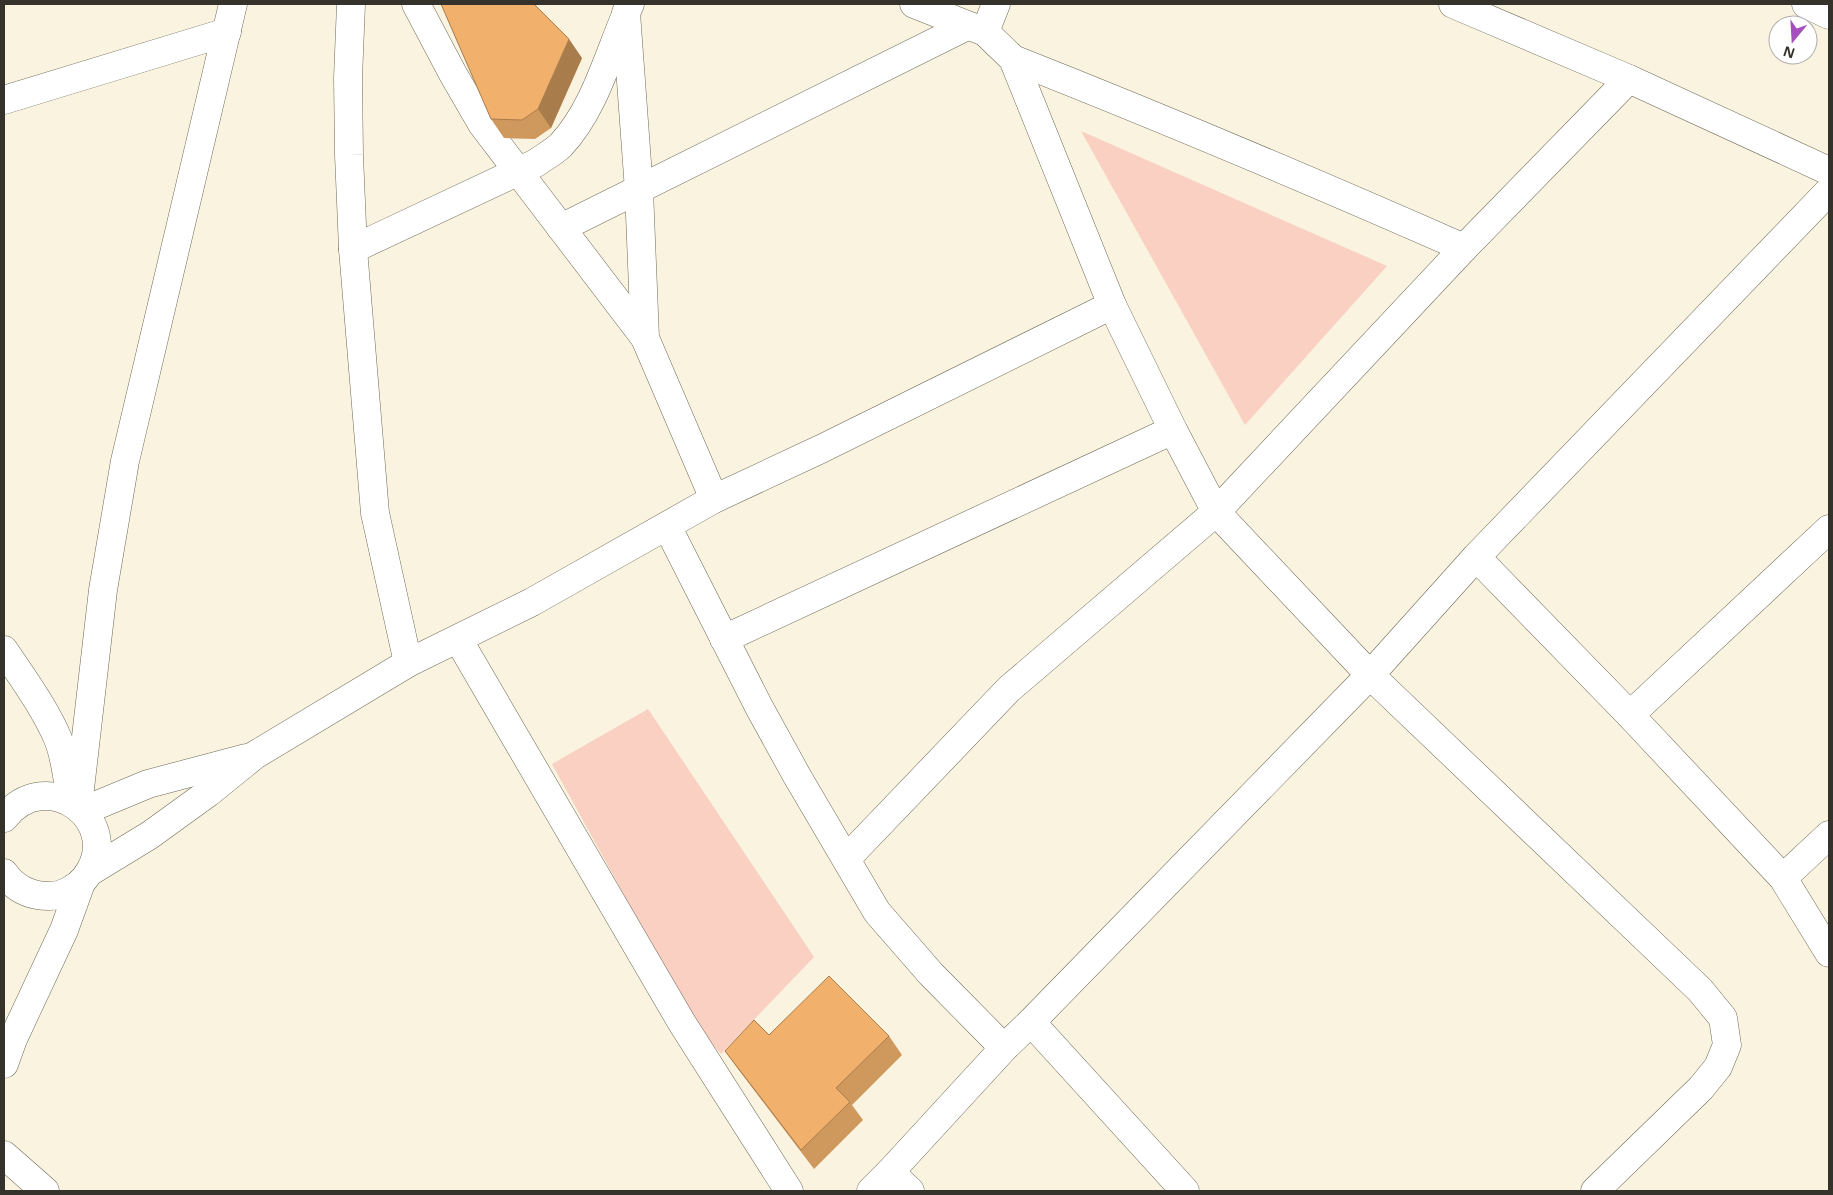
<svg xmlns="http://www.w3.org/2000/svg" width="1833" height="1195" font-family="'Noto Sans',sans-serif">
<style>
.green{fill:#f9d0c2}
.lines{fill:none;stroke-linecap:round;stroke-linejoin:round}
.street-casing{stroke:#6e6957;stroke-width:29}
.secondary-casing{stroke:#6e6957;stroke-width:29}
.street{stroke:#fff;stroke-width:28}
.secondary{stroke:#fff;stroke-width:28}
.wall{fill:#cf985d}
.shaded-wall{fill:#a97c4c}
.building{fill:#f1b16c;stroke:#a97c4c}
</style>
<rect width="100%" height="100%" fill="#f9f3df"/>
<g class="green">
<path d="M1081 131 1387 266 1245 425Z"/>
<path d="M648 709 814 957 721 1054 695 1024 552 764Z"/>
</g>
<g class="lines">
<g class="street-casing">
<g id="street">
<path d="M416 4 453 74 482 124 645 338"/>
<path d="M630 4 626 13 639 190 645 338 714 499"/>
<path d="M914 4 985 32 1013 59 1112 305 1173 430 1216 512 1370 675 1700 990 1723 1018 1727 1045 1718 1067 1701 1088 1595 1191"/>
<path d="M1453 4 1629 79 1829 171"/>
<path d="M1806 4 1829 15"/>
<path d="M985 32 996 4"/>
<path d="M1013 59C1165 119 1314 182 1464 248"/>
<path d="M4 100 227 32"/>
<path d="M561 228 967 26"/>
<path d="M353 249 536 163C544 157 554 152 561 145 593 111 607 60 625 17"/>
<path d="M667 526 759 707 797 776 877 912 931 974 1004 1048"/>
<path d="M1476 557 1630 715 1783 878 1829 953"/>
<path d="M458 639 682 1023 789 1191"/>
<path d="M724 639 1173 430"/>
<path d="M408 663 532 602 714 499 821 449 1112 305"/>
<path d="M1630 715 1829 529"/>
<path d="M847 858 1009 689 1216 512 1464 248 1629 79"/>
<path d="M1783 878 1829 835"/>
<path d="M1031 1022 1185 1191"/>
<path d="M4 1155 45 1191"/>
<path d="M890 1172 910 1191"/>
<path d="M871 1191 890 1172 1004 1048 1031 1022 1370 675 1476 557 1829 191"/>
</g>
</g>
<g class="secondary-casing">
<g id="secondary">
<path d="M4 650C22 677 45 708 58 739 65 756 67 776 70 795"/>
<path d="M78 806 103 590 125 461 233 4"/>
<path d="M83 811 148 784 246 758"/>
<path d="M4 818C48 762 127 824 85 878 77 888 63 896 49 896 30 896 15 889 4 873"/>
<path d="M91 871 150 835 208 793 255 755 408 663 375 513 353 249 349 155 348 78 351 4"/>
<path d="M4 1064 13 1039 64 930 81 883"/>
</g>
</g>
<use href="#street" class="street"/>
<use href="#secondary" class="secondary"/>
</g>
<g class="wall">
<path d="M582 58 551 128 535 139 504 138 491 119Z"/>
<path d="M769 1035 889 1036 902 1055 852 1105 863 1120 814 1169 738 1069 725 1051Z"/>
</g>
<path class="shaded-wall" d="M569 39 582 58 551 128 538 109Z"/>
<g class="building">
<path d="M441 4H534L569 39 538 109 522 120 491 119Z"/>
<path d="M829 976 889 1036 836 1088 850 1102 801 1150 725 1051 754 1020 769 1035Z"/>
</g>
<rect width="1833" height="1195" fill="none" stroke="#34322a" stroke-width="10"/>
<g transform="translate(1793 40) rotate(198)"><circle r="24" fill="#ffffff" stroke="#aeadaa"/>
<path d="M0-4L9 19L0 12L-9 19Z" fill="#a550be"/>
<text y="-8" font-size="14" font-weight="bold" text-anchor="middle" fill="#34322a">N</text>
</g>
</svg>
